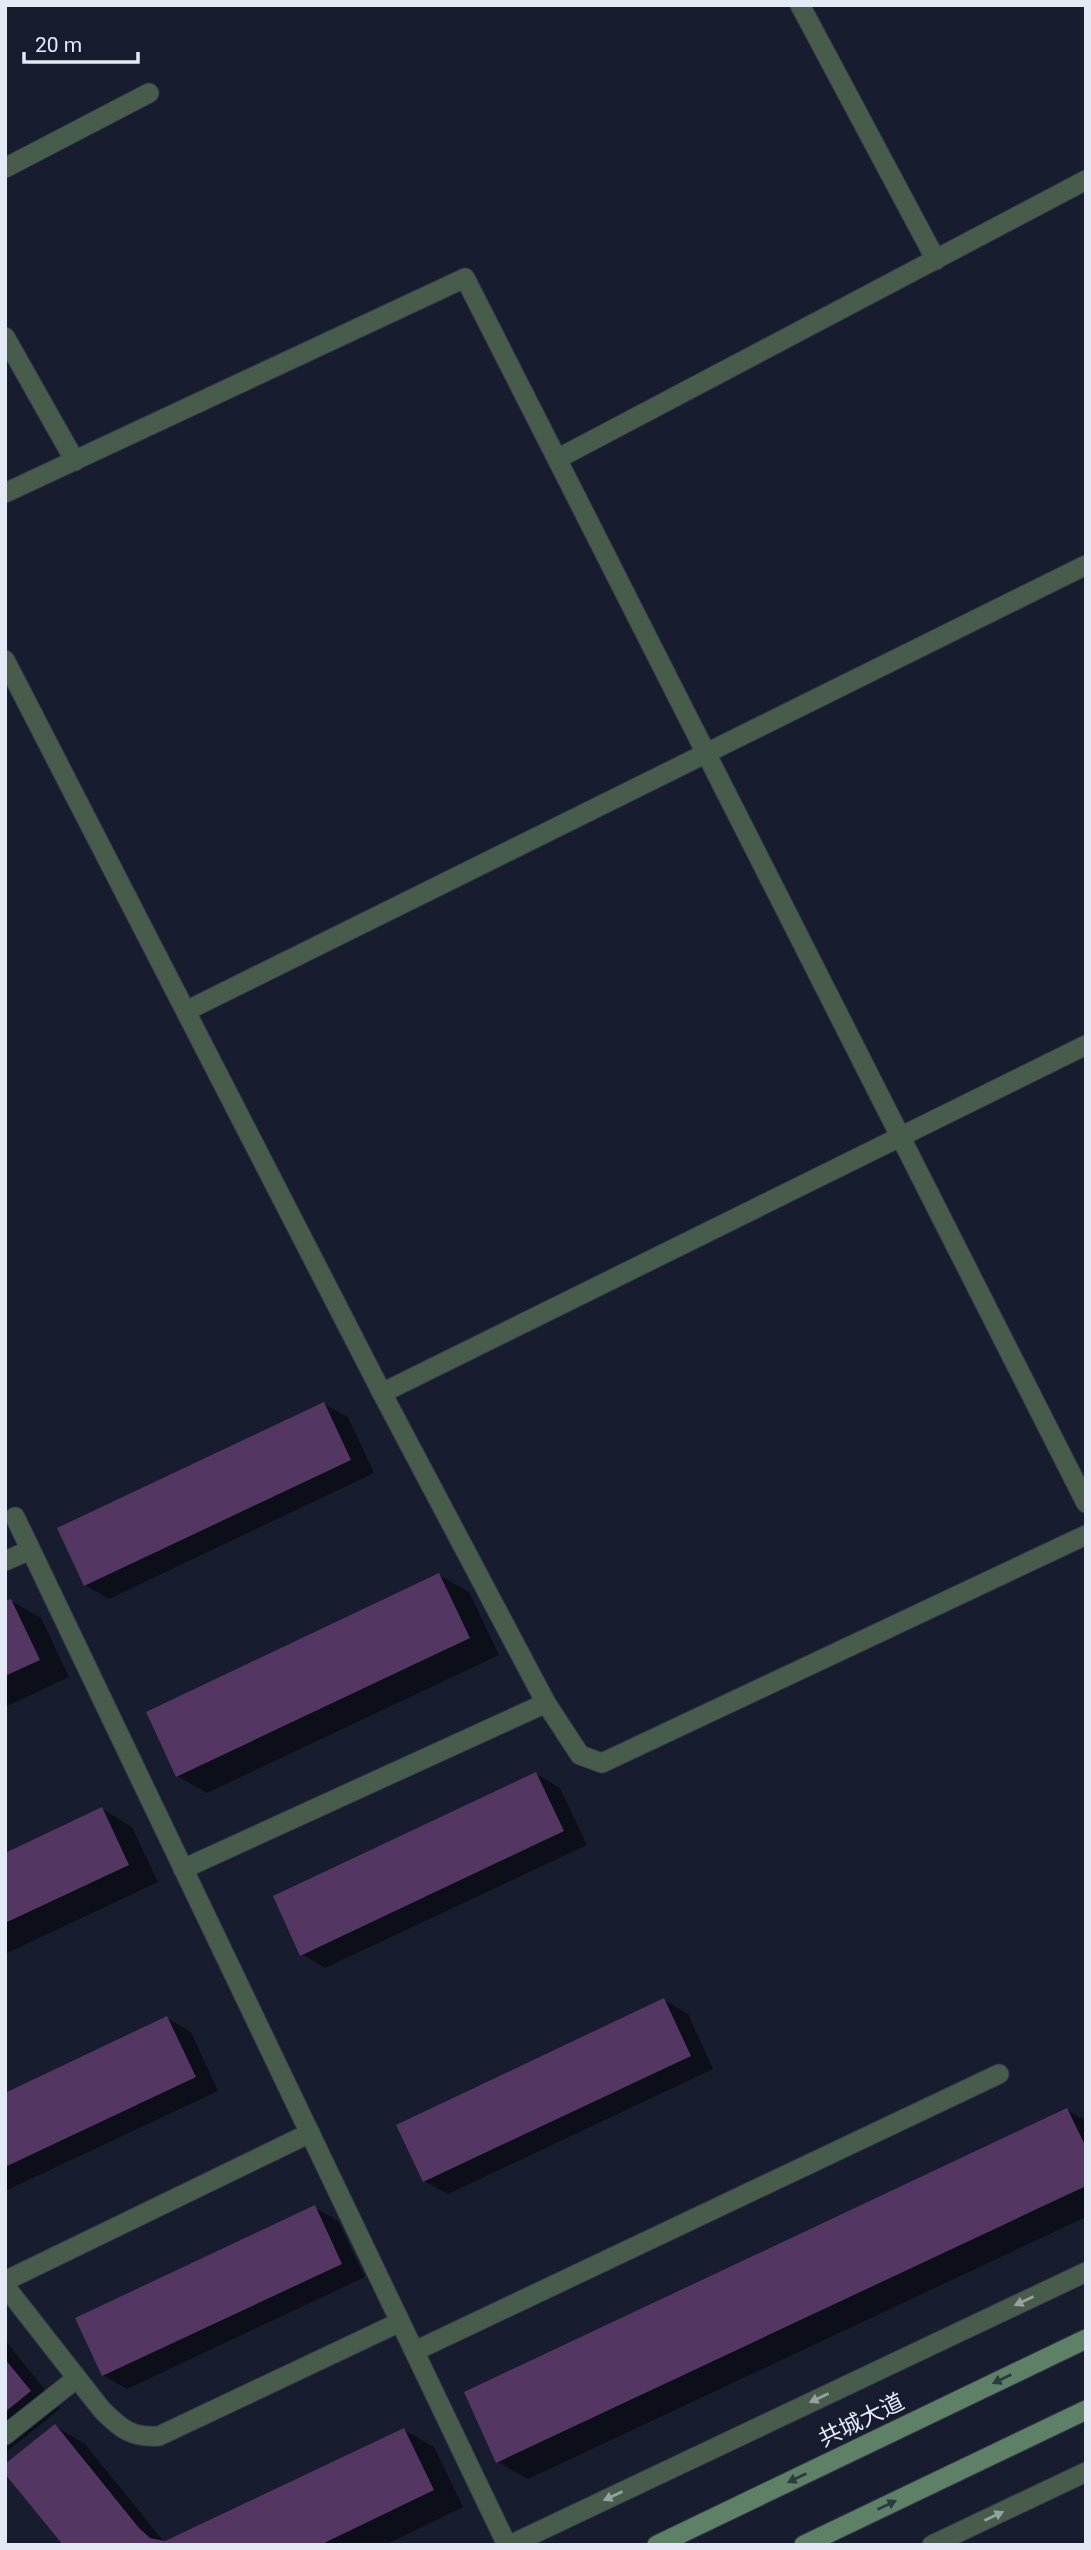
<svg xmlns="http://www.w3.org/2000/svg" width="1091" height="2550" font-family="Roboto,'Noto Sans SC',sans-serif">
<style>
.shadow{fill:#0007}
.building{fill:#533661}
.lines{fill:none;stroke-linecap:round;stroke-linejoin:round}
.service-casing{stroke:#343a4b;stroke-width:21}
.minor-casing{stroke:#343a4b;stroke-width:21}
.secondary-casing{stroke:#343a4b;stroke-width:21}
.service{stroke:#485c4c;stroke-width:19}
.minor{stroke:#485c4c;stroke-width:19}
.secondary{stroke:#5e8066;stroke-width:19}
.oneway{fill:#96a2a1}
.oneway2{fill:#2c3b40}
.labels{text-anchor:middle;stroke-width:5;stroke-linejoin:round;paint-order:stroke}
.street-label{font-size:23px;fill:#e4e9f6;stroke:#171d2f}
</style>
<rect width="100%" height="100%" fill="#171d2f"/>
<g class="shadow">
<path d="M324 1404 348 1417 374 1473 109 1599 85 1585Z"/>
<path d="M439 1575 469 1592 499 1655 207 1793 177 1776Z"/>
<path d="M11 1601 41 1618 69 1677 5 1707V1603Z"/>
<path d="M536 1774 560 1788 587 1845 325 1968 302 1954Z"/>
<path d="M102 1809 132 1827 158 1882 5 1954V1855Z"/>
<path d="M664 2000 688 2014 713 2069 448 2194 424 2181Z"/>
<path d="M167 2018 191 2032 218 2091 5 2191V2095Z"/>
<path d="M1067 2110 1086 2121V2217L528 2479 498 2462Z"/>
<path d="M314 2207 338 2221 365 2277 127 2389 103 2375Z"/>
<path d="M5 2340 60 2409 5 2453Z"/>
<path d="M55 2426 85 2444 165 2543 404 2430 434 2447 463 2507 385 2545H65Z"/>
</g>
<g class="building">
<path d="M324 1402 351 1460 84 1586 57 1528Z"/>
<path d="M439 1573 470 1638 176 1777 146 1712Z"/>
<path d="M11 1599 40 1660 5 1676V1601Z"/>
<path d="M536 1772 564 1831 300 1956 273 1896Z"/>
<path d="M102 1807 129 1865 5 1923V1853Z"/>
<path d="M664 1998 691 2056 423 2182 396 2125Z"/>
<path d="M167 2016 196 2077 5 2167V2093Z"/>
<path d="M1067 2108 1086 2147V2186L496 2463 464 2392Z"/>
<path d="M315 2205 342 2264 102 2376 75 2318Z"/>
<path d="M5 2359 31 2391 5 2412Z"/>
<path d="M55 2424 139 2528 150 2538 165 2541 404 2428 434 2490 320 2545H63L5 2474V2464Z"/>
</g>
<g class="lines">
<g class="service-casing">
<g id="service">
<path d="M800 5 936 260"/>
<path d="M5 168 149 93"/>
<path d="M5 337 75 461"/>
<path d="M186 1011 1086 565"/>
<path d="M382 1393 1086 1045"/>
<path d="M15 1517 507 2545"/>
<path d="M5 1561 30 1550"/>
<path d="M183 1869 546 1703"/>
<path d="M5 2281 310 2133"/>
<path d="M5 2286 102 2410C121 2429 132 2438 159 2436L400 2322"/>
<path d="M415 2351 999 2074"/>
<path d="M5 2435 77 2378"/>
</g>
</g>
<g class="minor-casing">
<g id="minor">
<path d="M1086 180 557 459 1086 1503"/>
<path d="M5 493 465 278 557 459"/>
<path d="M5 660 382 1393 546 1703 580 1755 602 1763 1086 1535"/>
<path d="M510 2545 1086 2272"/>
<path d="M932 2545 1086 2472"/>
</g>
</g>
<g class="secondary-casing">
<g id="secondary">
<path d="M657 2545 1086 2339"/>
<path d="M804 2545 1086 2410"/>
</g>
</g>
<use href="#service" class="service"/>
<use href="#minor" class="minor"/>
<use href="#secondary" class="secondary"/>
</g>
<defs><path id="oneway-solid" d="M-6-.8H1V-3.2L6.5 0L1 3.2V.8H-6Z" transform="scale(1.75)"/></defs>
<g class="oneway">
<use href="#oneway-solid" transform="translate(1024 2301) rotate(155)"/>
<use href="#oneway-solid" transform="translate(819 2398) rotate(155)"/>
<use href="#oneway-solid" transform="translate(613 2496) rotate(155)"/>
<use href="#oneway-solid" transform="translate(994 2516) rotate(-25)"/>
</g>
<g class="oneway2">
<use href="#oneway-solid" transform="translate(1002 2379) rotate(154)"/>
<use href="#oneway-solid" transform="translate(797 2478) rotate(154)"/>
<use href="#oneway-solid" transform="translate(887 2505) rotate(-26)"/>
</g>
<g class="labels">
<g class="street-label">
<text transform="translate(861 2420) rotate(-26)" y="8">共城大道</text>
</g>
</g>
<rect width="1091" height="2550" fill="none" stroke="#e4e9f6" stroke-width="14"/>
<path d="M24 52v10h114v-10" fill="none" stroke="#e4e9f6" stroke-width="3.5"/>
<text x="35" y="52" font-size="21" fill="#e4e9f6" stroke="#171d2f" stroke-width="5" paint-order="stroke">20 m</text>
</svg>
